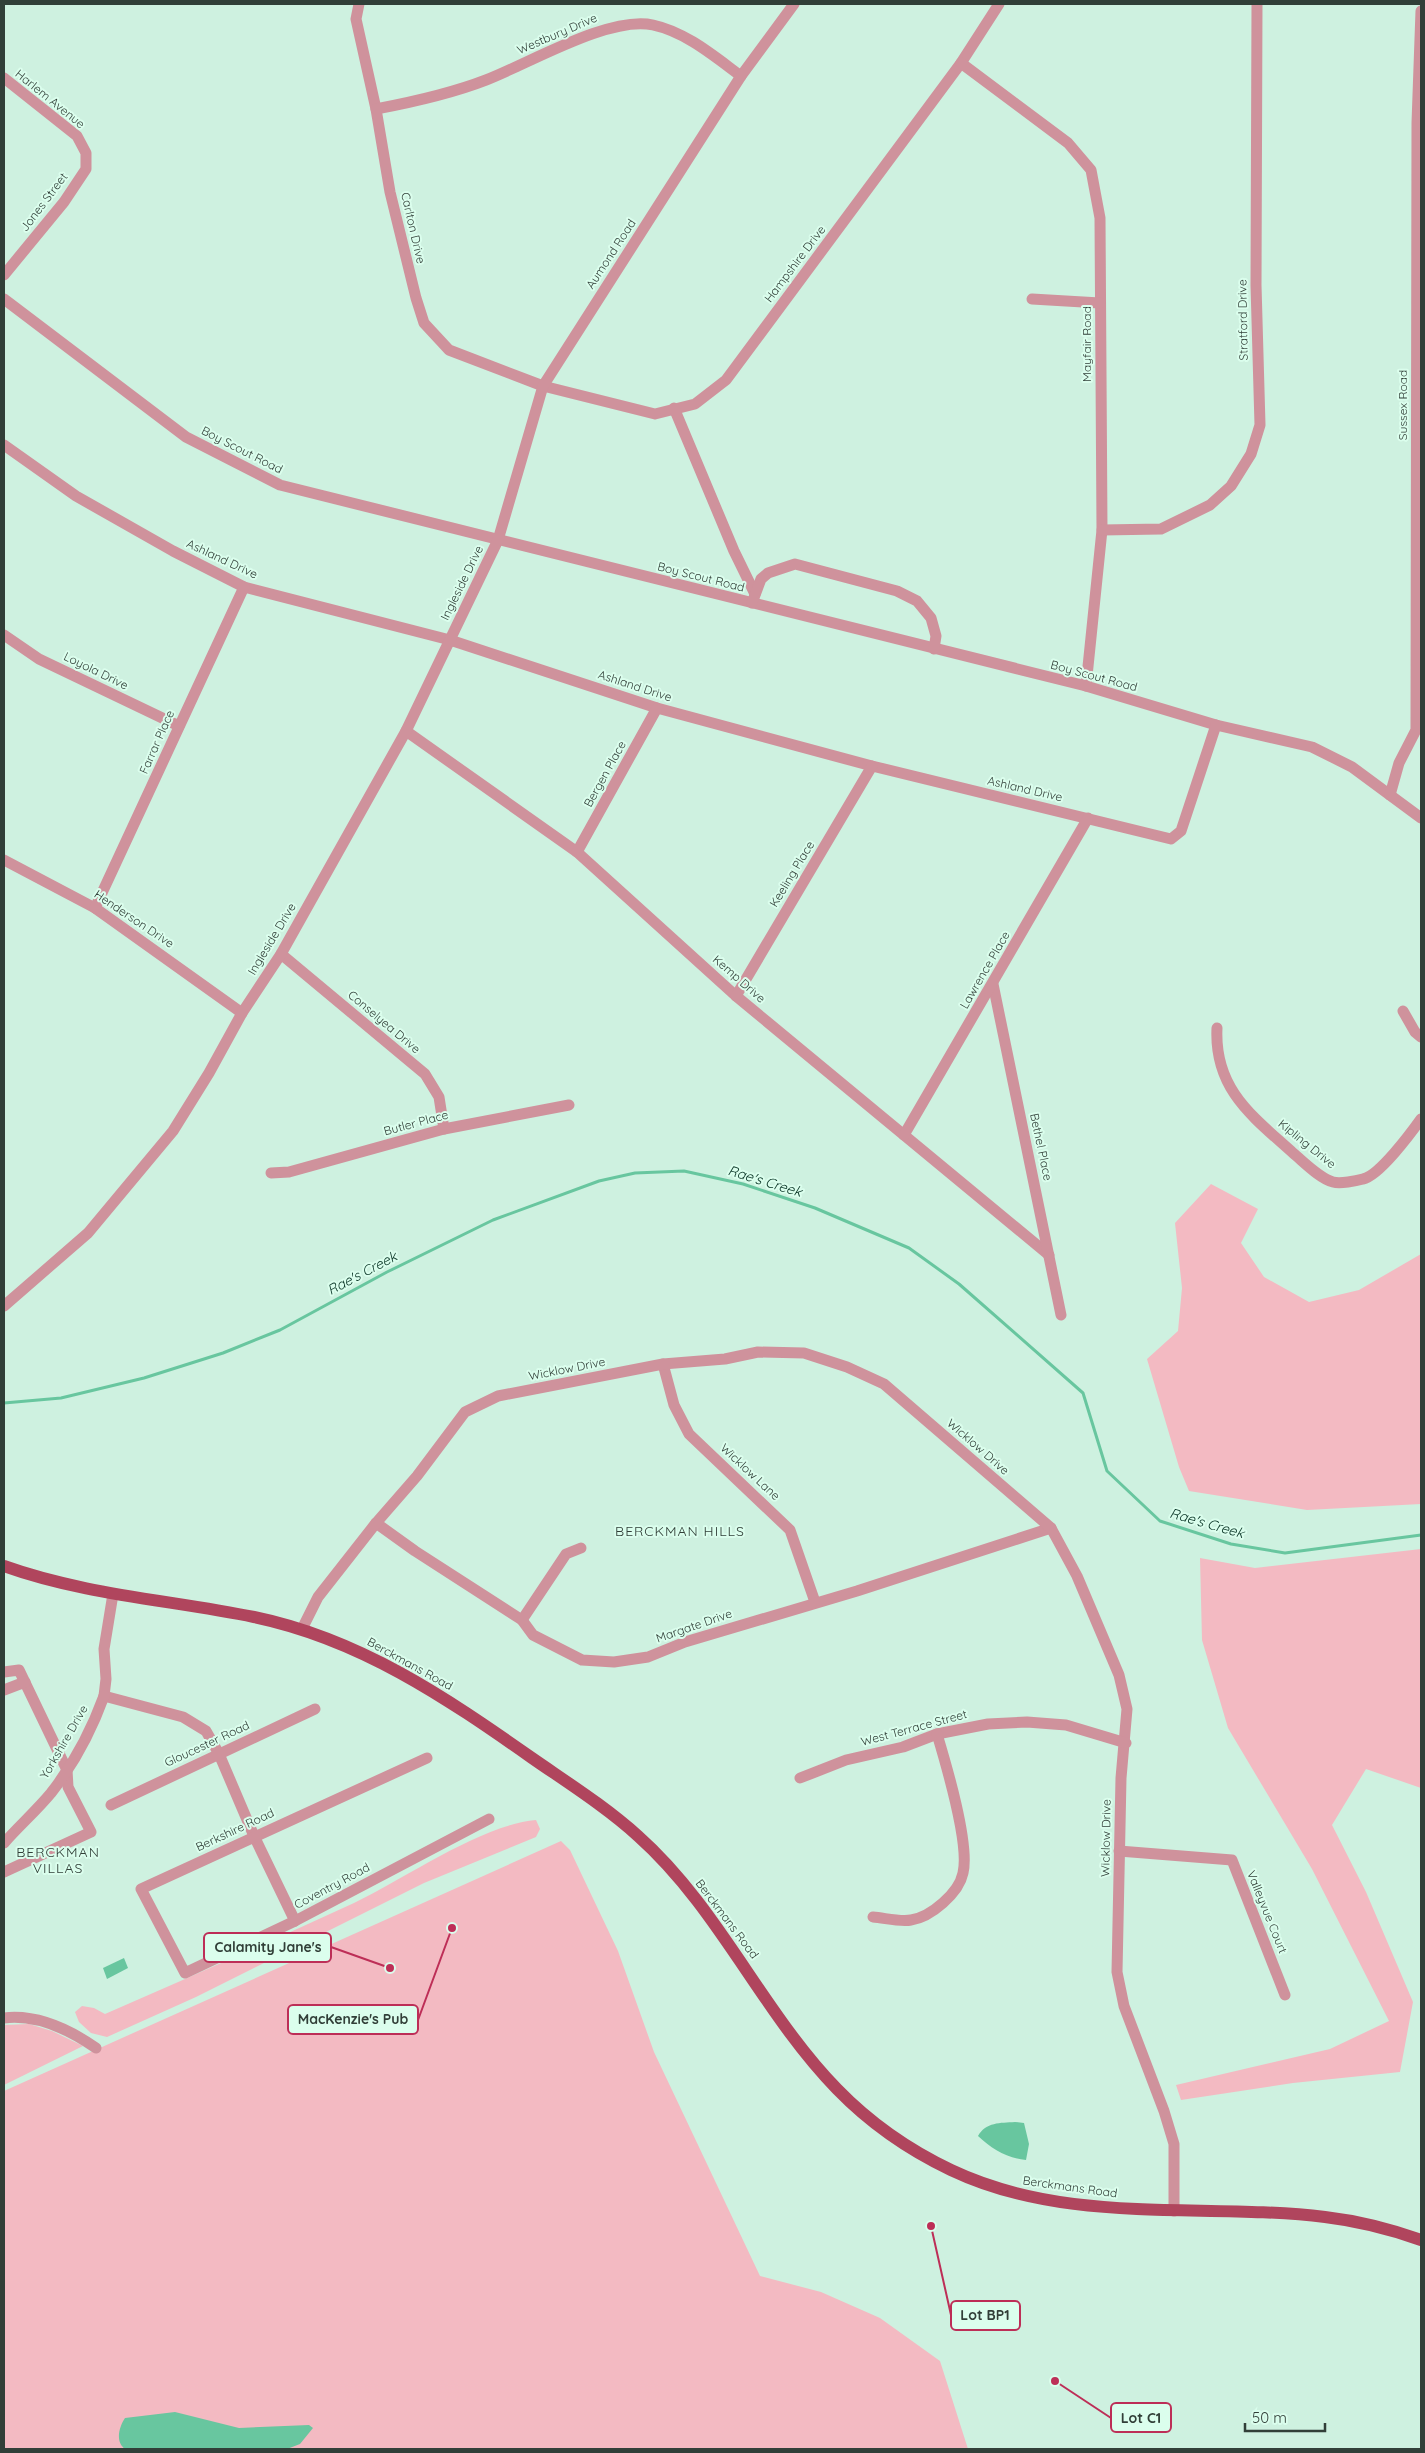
<svg xmlns="http://www.w3.org/2000/svg" width="1425" height="2453" font-family="Quicksand,sans-serif">
<style>
.green{fill:#f3bac2}
.water{fill:#68c69f}
.lines{fill:none;stroke-linecap:round;stroke-linejoin:round}
.stream{stroke:#68c69f;stroke-width:3}
.minor{stroke:#cf929c;stroke-width:11}
.major{stroke:#b0455d;stroke-width:12}
.labels{text-anchor:middle;stroke-width:4;stroke-linejoin:round;paint-order:stroke}
.street-label{font-size:12px;fill:#313f38;stroke:#dbfeed}
.water-label{font-size:14px;font-style:italic;fill:#093425;stroke:#dbfeed}
.neighbourhood-label{font-size:14px;letter-spacing:1px;fill:#313f38;stroke:#dbfeed}
.leader{fill:none;stroke:#bd2e57;stroke-width:2}
.callout-dot{fill:#bd2e57;stroke:#dbfeed;stroke-width:2}
.callout{fill:#dbfeed;stroke:#bd2e57;stroke-width:2}
.callout-label{font-size:14px;text-anchor:middle;font-weight:bold;fill:#313f38}
</style>
<rect width="100%" height="100%" fill="#cef1e0"/>
<g class="green">
<path d="M1211 1184 1258 1209 1241 1243 1264 1277 1309 1302 1359 1290 1421 1254V1504L1307 1510 1189 1491 1179 1467 1147 1359 1178 1331 1182 1288 1175 1223Z"/>
<path d="M1421 1549V1788L1366 1769 1332 1825 1366 1892 1413 2002 1400 2072 1293 2083 1181 2100 1176 2085 1330 2049 1389 2021 1312 1869 1228 1728 1202 1640 1200 1558 1255 1568Z"/>
<path d="M536 1820 540 1829 536 1837 424 1883 196 1997 107 2037 91 2033 79 2022 75 2012 82 2006 94 2008 105 2014C188 1978 272 1941 354 1903 406 1878 481 1825 536 1820Z"/>
<path d="M561 1841 570 1850 618 1951 654 2052 760 2276 821 2292 880 2318 940 2361 968 2449H4V2091Z"/>
<path d="M29 2024 52 2031 83 2046 4 2085V2025Z"/>
</g>
<g class="water">
<path d="M124 1958 128 1968 107 1979 103 1968Z"/>
<path d="M1015 2122 1024 2123 1029 2144 1026 2160C1006 2158 992 2149 978 2136 986 2122 1000 2123 1015 2122Z"/>
<path d="M175 2412 239 2428 309 2425 313 2428 300 2444 287 2449H125C115 2442 119 2427 125 2418Z"/>
</g>
<g class="lines">
<path class="stream" d="M4 1403 61 1398 144 1378 223 1353 280 1330 387 1272 493 1220 599 1181 635 1173 684 1171 743 1184 815 1208 909 1248 959 1284 1083 1393 1107 1471 1160 1521 1231 1544 1285 1553 1421 1535"/>
<g class="minor">
<path d="M359 4 356 19 376 109 390 192 416 298 424 323 449 350 543 386 655 414 695 404 726 380 961 63 999 4"/>
<path d="M961 63 1068 143 1091 170 1100 218 1102 530 1086 686"/>
<path d="M4 78 77 136 86 153V169L64 202 4 275"/>
<path d="M376 109C413 102 450 94 486 80 528 64 610 15 653 25 686 32 715 57 741 76"/>
<path d="M4 299 186 437 280 485 1086 686 1216 725 1312 747 1352 767 1421 818"/>
<path d="M1032 299 1100 303"/>
<path d="M674 408 734 551 755 594"/>
<path d="M4 445 76 496 173 551 244 587 450 640 657 708 872 766 1171 839 1181 831 1216 725"/>
<path d="M1102 530 1161 529 1210 505 1231 486 1251 454 1260 425 1256 285 1257 4"/>
<path d="M752 603 761 579 768 573 795 564 897 591 917 601 931 618 936 636 934 649"/>
<path d="M4 635 39 659 179 726"/>
<path d="M406 731 577 852 736 996 1049 1255"/>
<path d="M1390 795 1399 763 1416 730 1417 123 1421 11"/>
<path d="M577 852 657 708"/>
<path d="M4 860 95 908 242 1013"/>
<path d="M95 908 244 587"/>
<path d="M281 954 425 1074 439 1097 444 1129"/>
<path d="M993 984 1061 1315"/>
<path d="M736 996 872 766"/>
<path d="M1403 1011 1415 1032 1421 1037"/>
<path d="M1217 1028C1214 1089 1252 1116 1293 1153 1304 1162 1319 1178 1333 1182 1340 1184 1356 1181 1363 1179 1379 1176 1411 1133 1421 1119"/>
<path d="M904 1135 1088 818"/>
<path d="M271 1173 289 1172 444 1129 569 1105"/>
<path d="M4 1306 88 1233 173 1131 209 1073 242 1013 281 954 406 731 498 540 543 386 741 76 794 4"/>
<path d="M663 1364 674 1405 689 1434 790 1530 815 1602"/>
<path d="M376 1523 415 1551 522 1620 533 1635 582 1660 614 1662 648 1657 685 1642 857 1591 1051 1528"/>
<path d="M113 1594 104 1649 106 1679 104 1696 183 1717 206 1731 219 1754 254 1836 295 1921"/>
<path d="M522 1620 566 1554 581 1548"/>
<path d="M302 1629 318 1597 376 1523 417 1476 465 1412 498 1396 663 1364 725 1359 758 1352 804 1353 847 1367 884 1384 1051 1528 1077 1576 1119 1675 1127 1709 1121 1778 1117 1972 1124 2006 1164 2111 1174 2144V2211"/>
<path d="M4 1672 19 1670 67 1770 68 1787 91 1832 4 1872"/>
<path d="M4 1690 25 1682"/>
<path d="M427 1758 141 1889 185 1973 295 1921 489 1819"/>
<path d="M800 1778 846 1760 903 1747 937 1734 988 1724 1027 1722 1066 1725 1126 1743"/>
<path d="M111 1805 315 1709"/>
<path d="M4 1843C19 1826 37 1810 51 1793 73 1765 92 1729 104 1696"/>
<path d="M1119 1851 1232 1860 1285 1995"/>
<path d="M873 1917C885 1918 900 1922 911 1920 931 1917 959 1893 963 1873 970 1844 946 1764 937 1734"/>
<path d="M4 2018C37 2014 70 2030 96 2048"/>
</g>
<path class="major" d="M4 1566C85 1595 171 1600 254 1617 360 1639 445 1697 532 1758 568 1783 606 1807 638 1836 719 1908 762 2012 837 2089 869 2122 909 2150 951 2170 1069 2226 1200 2202 1325 2217 1359 2221 1390 2229 1421 2240"/>
</g>
<g class="labels">
<g class="street-label">
<text transform="translate(557 34) rotate(-23)" y="4">Westbury Drive</text>
<text transform="translate(50 99) rotate(39)" y="4">Harlem Avenue</text>
<text transform="translate(44 202) rotate(-53)" y="4">Jones Street</text>
<text transform="translate(413 228) rotate(77)" y="4">Carlton Drive</text>
<text transform="translate(611 254) rotate(-57)" y="4">Aumond Road</text>
<text transform="translate(795 264) rotate(-53)" y="4">Hampshire Drive</text>
<text transform="translate(1243 320) rotate(-91)" y="4">Stratford Drive</text>
<text transform="translate(1087 344) rotate(-90)" y="4">Mayfair Road</text>
<text transform="translate(1403 405) rotate(-90)" y="4">Sussex Road</text>
<text transform="translate(242 450) rotate(27)" y="4">Boy Scout Road</text>
<text transform="translate(222 559) rotate(25)" y="4">Ashland Drive</text>
<text transform="translate(701 577) rotate(14)" y="4">Boy Scout Road</text>
<text transform="translate(462 583) rotate(-64)" y="4">Ingleside Drive</text>
<text transform="translate(96 671) rotate(26)" y="4">Loyola Drive</text>
<text transform="translate(1094 676) rotate(15)" y="4">Boy Scout Road</text>
<text transform="translate(635 686) rotate(18)" y="4">Ashland Drive</text>
<text transform="translate(157 742) rotate(-66)" y="4">Farrar Place</text>
<text transform="translate(605 774) rotate(-61)" y="4">Bergen Place</text>
<text transform="translate(1025 789) rotate(13)" y="4">Ashland Drive</text>
<text transform="translate(792 874) rotate(-59)" y="4">Keeling Place</text>
<text transform="translate(134 919) rotate(34)" y="4">Henderson Drive</text>
<text transform="translate(272 939) rotate(-59)" y="4">Ingleside Drive</text>
<text transform="translate(985 970) rotate(-60)" y="4">Lawrence Place</text>
<text transform="translate(739 979) rotate(41)" y="4">Kemp Drive</text>
<text transform="translate(384 1022) rotate(40)" y="4">Conselyea Drive</text>
<text transform="translate(416 1123) rotate(-15)" y="4">Butler Place</text>
<text transform="translate(1307 1144) rotate(39)" y="4">Kipling Drive</text>
<text transform="translate(1041 1147) rotate(78)" y="4">Bethel Place</text>
<text transform="translate(567 1369) rotate(-11)" y="4">Wicklow Drive</text>
<text transform="translate(978 1447) rotate(41)" y="4">Wicklow Drive</text>
<text transform="translate(750 1472) rotate(43)" y="4">Wicklow Lane</text>
<text transform="translate(694 1626) rotate(-19)" y="4">Margate Drive</text>
<text transform="translate(410 1664) rotate(29)" y="4">Berckmans Road</text>
<text transform="translate(914 1728) rotate(-15)" y="4">West Terrace Street</text>
<text transform="translate(64 1742) rotate(-60)" y="4">Yorkshire Drive</text>
<text transform="translate(207 1744) rotate(-25)" y="4">Gloucester Road</text>
<text transform="translate(235 1830) rotate(-25)" y="4">Berkshire Road</text>
<text transform="translate(1106 1838) rotate(-89)" y="4">Wicklow Drive</text>
<text transform="translate(332 1886) rotate(-28)" y="4">Coventry Road</text>
<text transform="translate(1267 1912) rotate(68)" y="4">Valleyvue Court</text>
<text transform="translate(727 1919) rotate(53)" y="4">Berckmans Road</text>
<text transform="translate(1070 2187) rotate(8)" y="4">Berckmans Road</text>
</g>
<g class="water-label">
<text transform="translate(765 1181) rotate(17)" y="5">Rae's Creek</text>
<text transform="translate(362 1273) rotate(-28)" y="5">Rae's Creek</text>
<text transform="translate(1207 1523) rotate(16)" y="5">Rae's Creek</text>
</g>
<g class="neighbourhood-label">
<text x="680" y="1536">BERCKMAN HILLS</text>
<text x="58" y="1857">BERCKMAN<tspan x="58" dy="16">VILLAS</tspan></text>
</g>
</g>
<path class="leader" d="M390 1968L331 1947M452 1928L418 2020M931 2226L951 2315M1055 2381L1111 2418"/>
<g class="callout-dot">
<circle cx="390" cy="1968" r="5"/>
<circle cx="452" cy="1928" r="5"/>
<circle cx="931" cy="2226" r="5"/>
<circle cx="1055" cy="2381" r="5"/>
</g>
<g class="callout">
<rect x="204" y="1933" width="127" height="29" rx="5"/>
<rect x="288" y="2005" width="130" height="29" rx="5"/>
<rect x="951" y="2301" width="69" height="29" rx="5"/>
<rect x="1111" y="2403" width="60" height="29" rx="5"/>
</g>
<g class="callout-label">
<text x="268" y="1952">Calamity Jane's</text>
<text x="353" y="2024">MacKenzie's Pub</text>
<text x="985" y="2320">Lot BP1</text>
<text x="1141" y="2423">Lot C1</text>
</g>
<rect width="1425" height="2453" fill="none" stroke="#313f38" stroke-width="10"/>
<path d="M1245 2423v8h80v-8" fill="none" stroke="#313f38" stroke-width="2.5"/>
<text x="1252" y="2423" font-size="15" fill="#313f38" stroke="#dbfeed" stroke-width="4" paint-order="stroke">50 m</text>
</svg>
